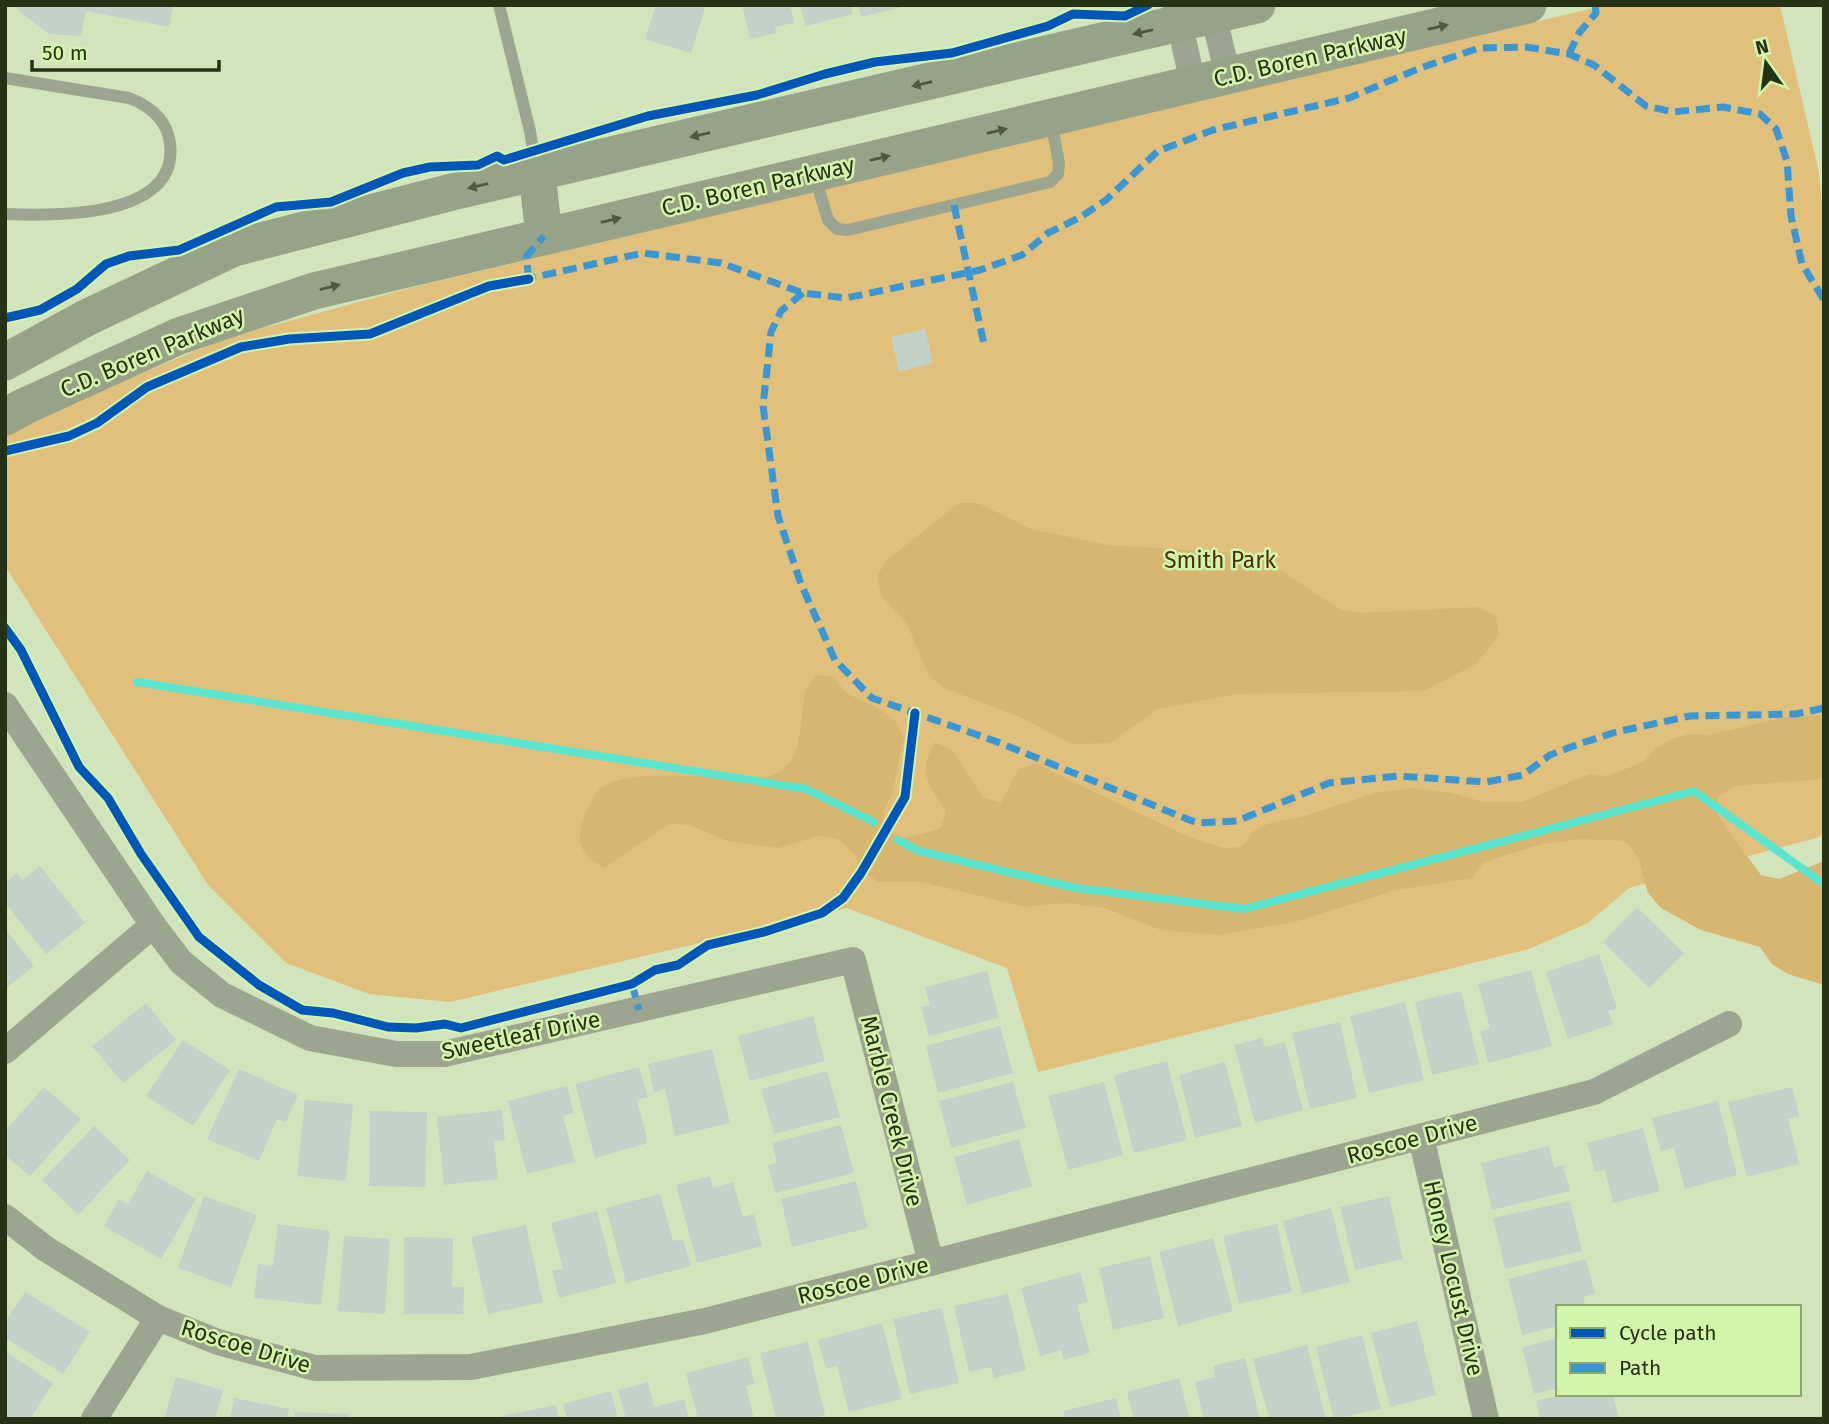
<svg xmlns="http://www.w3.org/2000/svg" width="1829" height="1424" font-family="'Fira Sans',sans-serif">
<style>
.green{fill:#e1c07b}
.forest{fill:#d7b66f}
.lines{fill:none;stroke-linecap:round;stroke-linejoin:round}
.stream{stroke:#5ae5d1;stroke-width:8}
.building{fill:#c2d2c9}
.lane{stroke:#9ba58f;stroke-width:12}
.street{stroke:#9ba58f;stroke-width:26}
.secondary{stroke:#97a389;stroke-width:37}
.quiet{stroke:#3b97d3;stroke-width:7;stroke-dasharray:14 7;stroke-linecap:butt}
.cycleway-casing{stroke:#d3f5ab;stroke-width:13}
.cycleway{stroke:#0057b8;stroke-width:9}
.oneway{fill:#4d5a3e}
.labels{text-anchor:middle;stroke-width:5;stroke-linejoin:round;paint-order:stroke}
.street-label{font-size:23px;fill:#253215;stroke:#d3f5ab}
.park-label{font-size:23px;fill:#4e3008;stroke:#d3f5ab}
</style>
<rect width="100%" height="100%" fill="#d2e4bc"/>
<path class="green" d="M1607 5H1780L1819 173 1824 224V832L1820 837 1629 888 1588 923 1529 949 1038 1072 1007 968 847 908 450 1002 369 994 286 963 208 885 5 566V436L46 414 223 339 414 287 1004 146Z"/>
<g class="forest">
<path d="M959 503H978L1031 529 1108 545 1255 554 1340 609 1359 613 1478 607 1496 616 1499 635 1476 664 1424 691 1237 694 1158 709 1110 743 1072 744 1020 717 944 688 929 676 907 624 881 596 877 576 887 560Z"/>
<path d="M816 675 834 677 846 693 880 709 895 721 904 737 892 794 884 811 883 830 903 838 940 829 946 811C927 782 917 775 935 742L953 751 983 797 1001 803 1018 769 1036 764 1189 837 1224 848 1242 847 1253 831 1270 823 1304 816 1375 793 1410 788 1447 792 1485 802H1522L1589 774 1608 776 1643 762 1656 748 1672 739 1689 734 1708 735 1782 718 1824 715V777L1812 780 1734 786 1718 797V816L1761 875 1779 879 1824 861V985L1788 974 1772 964 1760 947 1701 930 1661 908 1648 893 1638 857 1625 841 1583 839 1542 844 1484 862 1472 878 1396 890 1298 921 1219 935 1161 930 1105 908 1065 903 1027 907 921 882H878L862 870 853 853 838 839 818 836 778 848 727 841 690 825 669 824 604 868C590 860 577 850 580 832 581 821 592 796 600 789 622 769 698 777 727 778 743 779 760 781 775 774 806 759 798 721 805 693 807 686 812 681 816 675Z"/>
</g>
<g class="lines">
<g class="stream">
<path d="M137 682 806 789 874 822"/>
<path d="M898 840 919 851 1076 888 1244 909 1694 791 1824 884"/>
</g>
</g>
<g class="building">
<path d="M16 5H173L169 27 86 11 81 36 49 34 20 12Z"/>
<path d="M656 5H706L691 53 645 39Z"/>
<path d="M742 5H790L794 23 775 27 776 33 750 39Z"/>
<path d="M800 5H851L853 14 806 26Z"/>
<path d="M858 5H906V6L861 17Z"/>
<path d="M925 329 933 363 899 372 891 337Z"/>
<path d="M40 866 85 923 46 954 5 903V883L17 873 22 880Z"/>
<path d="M1637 907 1684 953 1649 988 1603 942Z"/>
<path d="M5 928 34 966 5 989Z"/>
<path d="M1599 954 1617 1008 1608 1011 1613 1024 1568 1039 1546 972Z"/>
<path d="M1531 970 1552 1046 1488 1063 1480 1032 1490 1028 1478 984Z"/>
<path d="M987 971 999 1018 929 1036 921 1007 930 1005 925 987Z"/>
<path d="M1461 991 1479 1064 1432 1075 1415 1002Z"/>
<path d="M1405 1002 1424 1080 1369 1093 1350 1016Z"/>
<path d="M146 1003 176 1040 123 1083 92 1046Z"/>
<path d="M813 1016 825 1061 750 1081 738 1036Z"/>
<path d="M1340 1022 1357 1098 1310 1109 1292 1033Z"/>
<path d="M1000 1026 1013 1073 938 1093 926 1046Z"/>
<path d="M1262 1038 1265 1047 1285 1042 1303 1110 1255 1123 1234 1045Z"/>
<path d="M183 1040 230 1070 193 1126 146 1096Z"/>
<path d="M712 1049 730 1123 675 1136 665 1089 654 1092 648 1064Z"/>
<path d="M1167 1061 1187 1140 1134 1153 1114 1075Z"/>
<path d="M1225 1062 1242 1126 1195 1138 1179 1075Z"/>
<path d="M639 1067 648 1097 637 1100 648 1143 595 1158 575 1084Z"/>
<path d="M239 1069 298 1095 286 1122 277 1119 259 1161 207 1139Z"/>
<path d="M827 1071 840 1117 774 1134 761 1089Z"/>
<path d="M1013 1082 1026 1128 951 1148 939 1101Z"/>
<path d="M1104 1082 1123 1155 1068 1170 1048 1096Z"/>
<path d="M567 1086 574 1113 563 1116 575 1162 527 1174 508 1101Z"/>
<path d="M44 1087 81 1119 30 1176 5 1155V1131Z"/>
<path d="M1792 1087 1799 1116 1788 1119 1799 1164 1747 1177 1728 1102Z"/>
<path d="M305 1100 353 1104 346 1181 297 1176Z"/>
<path d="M1718 1101 1737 1175 1685 1189 1674 1148 1661 1151 1652 1118Z"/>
<path d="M502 1110 505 1140 494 1141 498 1179 444 1185 437 1117Z"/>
<path d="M370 1111 427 1112 425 1187 369 1186Z"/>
<path d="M841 1125 854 1173 775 1193 768 1165 777 1163 772 1143Z"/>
<path d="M94 1126 130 1160 78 1215 42 1180Z"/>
<path d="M1643 1128 1660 1191 1613 1203 1605 1170 1595 1172 1587 1143Z"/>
<path d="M1019 1139 1032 1186 967 1205 954 1157Z"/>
<path d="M1549 1146 1554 1168 1563 1165 1570 1191 1492 1210 1481 1163Z"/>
<path d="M147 1171 196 1199 161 1259 104 1226 119 1199 128 1204Z"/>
<path d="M710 1176 713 1188 733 1182 743 1217 754 1214 762 1246 697 1263 676 1185Z"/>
<path d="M856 1181 868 1228 792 1247 781 1199Z"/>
<path d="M660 1194 673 1241 683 1239 691 1266 626 1283 606 1208Z"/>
<path d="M204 1196 257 1215 231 1287 178 1268Z"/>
<path d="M1389 1196 1403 1259 1355 1270 1340 1207Z"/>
<path d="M1570 1201 1582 1251 1505 1269 1493 1218Z"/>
<path d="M1331 1208 1350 1282 1302 1294 1283 1221Z"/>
<path d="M597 1211 616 1283 559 1298 552 1271 563 1269 551 1223Z"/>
<path d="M278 1224 330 1231 321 1305 254 1298 258 1264 273 1266Z"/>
<path d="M1277 1224 1292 1292 1239 1304 1223 1236Z"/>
<path d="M526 1225 543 1302 488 1314 471 1237Z"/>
<path d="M344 1236 390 1239 385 1314 338 1311Z"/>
<path d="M404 1237 453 1238 452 1286 464 1287 463 1314H404Z"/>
<path d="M1213 1238 1233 1311 1178 1326 1159 1252Z"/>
<path d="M1150 1256 1164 1318 1113 1330 1099 1268Z"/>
<path d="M1586 1259 1595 1294 1583 1297 1586 1307H1558V1326L1522 1335 1508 1279Z"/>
<path d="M1080 1272 1088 1302 1077 1305 1090 1353 1064 1360 1061 1350 1040 1356 1021 1288Z"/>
<path d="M25 1292 90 1332 63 1374 5 1338V1322Z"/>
<path d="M1008 1294 1026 1370 994 1378 991 1367 969 1372 954 1306Z"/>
<path d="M942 1308 959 1383 910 1394 893 1319Z"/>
<path d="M1417 1321 1436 1395 1390 1407 1371 1333Z"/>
<path d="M882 1323 902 1399 849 1412 837 1366 826 1369 818 1340Z"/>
<path d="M1362 1335 1381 1409 1334 1419 1316 1347Z"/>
<path d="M1558 1338V1388L1534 1394 1522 1347Z"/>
<path d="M808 1342 825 1415 809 1419H776L760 1353Z"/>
<path d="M1307 1345 1326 1419H1269L1253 1359Z"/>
<path d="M5 1351 53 1383 30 1419H5Z"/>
<path d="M748 1357 755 1384 746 1386 754 1419H698L686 1373Z"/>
<path d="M1245 1358 1260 1419H1204L1195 1382 1215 1377 1213 1366Z"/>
<path d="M176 1377 223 1390 215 1419H164Z"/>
<path d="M1179 1378 1190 1419H1134L1127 1392Z"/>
<path d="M648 1382 654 1407 684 1399 689 1419H626L618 1390Z"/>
<path d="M611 1391 618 1419H567L563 1404Z"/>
<path d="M1565 1394H1613L1619 1419H1540L1536 1401Z"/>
<path d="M234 1398 289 1409 287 1419H230Z"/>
<path d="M1116 1398 1121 1419H1065L1063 1411Z"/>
<path d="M556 1405 559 1419H502V1416Z"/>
<path d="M295 1412 349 1414V1419H294Z"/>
</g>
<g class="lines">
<g class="lane">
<path d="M499 5 530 131 536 169"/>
<path d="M5 78 129 98C150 106 167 120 170 143 180 219 54 216 5 214"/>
<path d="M815 177 828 220 837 229 848 230 1050 182 1058 174 1059 163 1051 120"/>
</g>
<g class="street">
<path d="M1211 5 1228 76"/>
<path d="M1176 7 1193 84"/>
<path d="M5 705 153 925 181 962 222 995 310 1038 396 1054H444L853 960 931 1263"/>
<path d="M5 1051 153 925"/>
<path d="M1421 1137 1486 1419"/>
<path d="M5 1217 46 1249 158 1318 218 1342 315 1368 471 1367 705 1321 1594 1092 1729 1024"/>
<path d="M94 1419 158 1318"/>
</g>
<g class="secondary">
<path d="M537 173 544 236"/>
<path d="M5 362 88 317 234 248 452 192 1257 5"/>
<path d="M5 417 23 407 179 336 314 291 1528 5"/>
</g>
<g class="quiet">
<path d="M1569 54 1579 33 1596 13 1595 5"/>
<path d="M954 205 984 344"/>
<path d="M529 279 526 257 544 236"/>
<path d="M522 280 643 253 721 263 803 293 846 298 980 270 1022 255 1048 233 1079 218 1106 200 1158 151 1213 130 1349 98 1420 68 1479 48 1526 47 1569 54 1594 65 1646 106 1673 112 1723 107 1760 114 1776 129 1787 161 1791 216 1802 264 1824 300"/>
<path d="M803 293 781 311 771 332 763 406 778 516 801 584 835 660 872 698 995 741 1197 823 1237 821 1329 783 1398 776 1486 782 1523 775 1550 755 1579 744 1616 732 1690 716 1796 714 1824 708"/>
<path d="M632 984 639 1010"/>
</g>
<g class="cycleway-casing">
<g id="cycleway">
<path d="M5 318 40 310 77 289 106 264 129 256 179 250 276 207 331 202 403 173 430 167 478 165 497 156 504 160 648 116 757 95 825 74 875 62 952 53 1048 26 1073 14 1125 16 1148 5"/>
<path d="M5 451 69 436 97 423 147 387 241 347 289 339 370 334 489 286 529 279"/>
<path d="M5 628 21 650 79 767 108 798 141 854 199 937 259 985 302 1010 333 1013 388 1027 416 1028 445 1024 461 1028 632 984 655 970 678 965 708 945 764 932 822 913 843 898 861 873 905 797 915 713"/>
</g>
</g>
<use href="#cycleway" class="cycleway"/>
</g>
<defs><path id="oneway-solid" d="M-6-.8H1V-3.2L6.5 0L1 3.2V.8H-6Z" transform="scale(1.75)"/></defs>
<g class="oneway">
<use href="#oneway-solid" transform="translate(1438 27) rotate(-13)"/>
<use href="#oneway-solid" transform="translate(1143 32) rotate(167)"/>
<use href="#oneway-solid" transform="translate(922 84) rotate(167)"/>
<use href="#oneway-solid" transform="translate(997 131) rotate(-13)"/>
<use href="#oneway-solid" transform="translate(700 135) rotate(167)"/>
<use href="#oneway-solid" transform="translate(880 158) rotate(-13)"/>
<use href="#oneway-solid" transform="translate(478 186) rotate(167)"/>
<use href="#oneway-solid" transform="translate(611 220) rotate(-13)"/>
<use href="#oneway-solid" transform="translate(330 287) rotate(-14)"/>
</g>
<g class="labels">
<g class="street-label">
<text transform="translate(1310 57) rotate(-13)" y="8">C.D. Boren Parkway</text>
<text transform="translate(758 186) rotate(-13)" y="8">C.D. Boren Parkway</text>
<text transform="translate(152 352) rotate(-23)" y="8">C.D. Boren Parkway</text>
<text transform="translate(521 1035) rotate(-12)" y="8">Sweetleaf Drive</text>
<text transform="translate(892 1111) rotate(76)" y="8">Marble Creek Drive</text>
<text transform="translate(1412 1139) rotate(-15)" y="8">Roscoe Drive</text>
<text transform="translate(1454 1278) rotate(77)" y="8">Honey Locust Drive</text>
<text transform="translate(863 1280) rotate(-14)" y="8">Roscoe Drive</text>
<text transform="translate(246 1346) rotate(17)" y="8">Roscoe Drive</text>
</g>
<g class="park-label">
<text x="1220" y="568">Smith Park</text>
</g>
</g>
<rect width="1829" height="1424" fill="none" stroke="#253215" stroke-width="14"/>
<rect x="1556" y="1305" width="245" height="91" fill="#d3f5ab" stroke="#8da76f" stroke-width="2"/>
<rect x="1570" y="1328" width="35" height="10" fill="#0057b8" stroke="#8da76f" stroke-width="2"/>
<text x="1619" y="1340" font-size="21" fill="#253215">Cycle path</text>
<rect x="1570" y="1363" width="35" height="10" fill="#3b97d3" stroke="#8da76f" stroke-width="2"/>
<text x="1619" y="1375" font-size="21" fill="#253215">Path</text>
<g transform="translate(1766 63) rotate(346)" stroke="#d3f5ab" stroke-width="5" paint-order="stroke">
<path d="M0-5L12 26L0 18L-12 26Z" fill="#253215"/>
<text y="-10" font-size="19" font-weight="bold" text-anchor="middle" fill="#253215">N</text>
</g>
<path d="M32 60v10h187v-10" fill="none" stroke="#253215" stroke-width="3.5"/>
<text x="42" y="60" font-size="21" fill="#253215" stroke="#d3f5ab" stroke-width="5" paint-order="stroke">50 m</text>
</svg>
